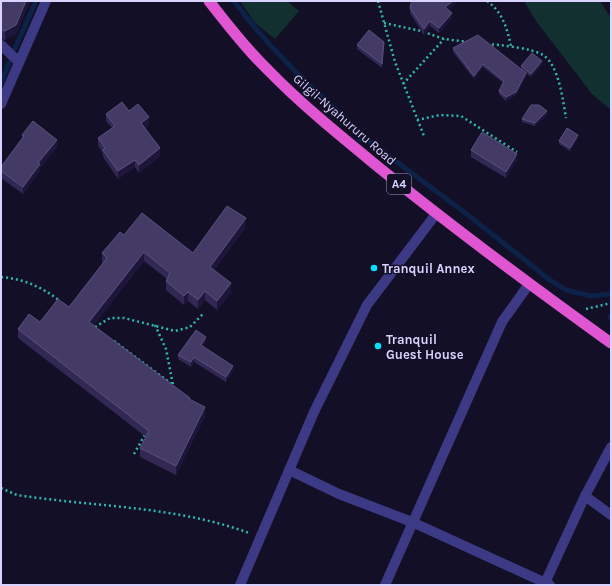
<svg xmlns="http://www.w3.org/2000/svg" width="612" height="586" font-family="Karla,sans-serif">
<style>
.green{fill:#12302f}
.lines{fill:none;stroke-linecap:round;stroke-linejoin:round}
.stream{stroke:#0c2248;stroke-width:5}
.path{stroke:#2fb8b0;stroke-width:2.5;stroke-dasharray:2 3;stroke-linecap:butt}
.minor{stroke:#3d3a85;stroke-width:10}
.trunk{stroke:#e055d1;stroke-width:11}
.wall{fill:#312854}
.shaded-wall{fill:#1d163a}
.building{fill:#433a66;stroke:#5a527e}
.poi-dot{fill:#00e5ff;stroke:#130f26;stroke-width:1.5}
.labels{text-anchor:middle;stroke-width:3;stroke-linejoin:round;paint-order:stroke}
.shield{fill:#130f26;stroke:#9e99be;stroke-width:1}
.shield-label{font-size:12px;font-weight:bold;fill:#d9d4ff}
.street-label{font-size:13px;fill:#d9d4ff;stroke:#130f26}
.poi-label{font-size:13px;font-weight:bold;fill:#d9d4ff;stroke:#130f26;text-anchor:start}
</style>
<rect width="100%" height="100%" fill="#130f26"/>
<g class="green">
<path d="M240 1H287L299 11 275 39 255 23Z"/>
<path d="M524 1H600L611 18V110L592 94 536 21Z"/>
</g>
<g class="lines">
<g class="stream">
<path d="M234 1C270 50 315 91 360 132L362 136 360 140"/>
<path d="M15 48 36 1"/>
<path d="M1 82 9 63"/>
<path d="M362 136 468 215 550 280 566 290 591 296 611 294"/>
<path d="M610 317 611 318"/>
</g>
<g class="path">
<path d="M378 1 395 62 424 136"/>
<path d="M487 1C503 12 507 29 511 46"/>
<path d="M384 23 421 31 444 39 469 42"/>
<path d="M487 44C501 45 531 48 543 55 559 65 563 101 566 118"/>
<path d="M403 84 444 39"/>
<path d="M417 120 440 115 461 116 517 152"/>
<path d="M1 277C24 279 42 287 60 301"/>
<path d="M586 309 611 303"/>
<path d="M155 325 166 349 173 385"/>
<path d="M95 327 110 318H124L175 331 190 327 203 314"/>
<path d="M114 341 173 385"/>
<path d="M134 454 146 433"/>
<path d="M1 488 17 495C95 507 176 506 249 533"/>
</g>
<g class="minor">
<path d="M1 45 19 62"/>
<path d="M1 104 46 1"/>
<path d="M289 470 339 494 412 522 550 585"/>
<path d="M585 496 611 515"/>
<path d="M240 585 314 412 367 305 436 214"/>
<path d="M385 585 502 322 529 284"/>
<path d="M544 585 585 496 611 447"/>
</g>
<path class="trunk" d="M209 1C228 25 246 49 268 70 303 106 343 138 382 170 456 230 533 287 611 343"/>
</g>
<g class="wall">
<path d="M1 1H30L16 34 5 40 1 39Z"/>
<path d="M410 8 448 10 452 18 439 33 430 26 424 35 410 13Z"/>
<path d="M384 42 382 68 357 49V45Z"/>
<path d="M453 48 521 69V66L542 64 531 77 526 73V76L516 95 506 101 499 94V91L503 83 483 67 474 79 453 52Z"/>
<path d="M129 111 149 125 145 128 160 156 139 173 135 167 118 179 103 157V154L98 145V138L112 128 106 121V114Z"/>
<path d="M547 115 535 126 522 122V119Z"/>
<path d="M22 135 57 147 40 168V171L23 194 1 178V167L22 139Z"/>
<path d="M578 138 570 151 559 144V141Z"/>
<path d="M471 150 517 160 506 178 471 157Z"/>
<path d="M246 227 214 270 231 293 217 310 205 300 198 309 188 301 184 305 166 290V281L167 279 144 261 93 326 190 400 205 416 176 475 140 457V448L146 437 18 338V329L40 322 69 307 103 263 102 262V253L124 235 193 253Z"/>
<path d="M206 341 203 346 233 370 226 382 194 362 191 367 178 359V355Z"/>
</g>
<g class="shaded-wall">
<path d="M26 1H30L16 34 5 40V31Z"/>
<path d="M453 1H459L445 13V7Z"/>
<path d="M452 13V18L439 33V28Z"/>
<path d="M430 21V26L424 35V29Z"/>
<path d="M542 61V64L531 77V74Z"/>
<path d="M483 64V67L474 79V76Z"/>
<path d="M526 73V76L516 95 506 101V97Z"/>
<path d="M547 111V115L535 126V123Z"/>
<path d="M149 117V125L141 131V123Z"/>
<path d="M578 135V138L570 151V148Z"/>
<path d="M57 140V147L40 168V171L23 194V187L38 163Z"/>
<path d="M160 148V156L139 173V165Z"/>
<path d="M517 154V160L506 178V172Z"/>
<path d="M135 160V167L118 179V171Z"/>
<path d="M246 218V227L210 276V267Z"/>
<path d="M144 252V261L89 331V322Z"/>
<path d="M231 283V293L217 310V301Z"/>
<path d="M205 291V300L198 309V300Z"/>
<path d="M188 292V301L184 305V296Z"/>
<path d="M206 337V341L201 350V345Z"/>
<path d="M194 357V362L191 367V362Z"/>
<path d="M233 366V370L226 382V377Z"/>
<path d="M205 407V416L176 475V466Z"/>
</g>
<g class="building">
<path d="M1 1H26L16 25 5 31 1 30Z"/>
<path d="M414 1H453L445 7 452 13 439 28 430 21 424 29 410 8 411 3Z"/>
<path d="M369 30 384 42 382 64 357 45Z"/>
<path d="M478 35 526 73 516 92 506 97 499 91 504 81 483 64 474 76 453 48Z"/>
<path d="M532 53 542 61 531 74 521 66Z"/>
<path d="M122 102 129 111 138 104 149 117 141 123 160 148 139 165 135 160 118 171 103 150 105 148 98 138 115 126 106 114Z"/>
<path d="M531 105H539L547 111 535 123 522 119Z"/>
<path d="M33 121 57 140 38 163 40 164 23 187 1 171V167L24 136 22 135Z"/>
<path d="M567 128 578 135 570 148 559 141Z"/>
<path d="M482 132 517 154 506 172 471 150Z"/>
<path d="M227 206 246 218 210 267 231 283 217 301 205 291 198 300 188 292 184 296 166 281 170 273 144 252 89 322 190 398 189 399 205 407 176 466 140 448 149 431 18 329 29 314 40 322 58 299 69 307 107 258 102 253 120 232 124 235 142 213 193 253Z"/>
<path d="M196 330 206 337 201 345 233 366 226 377 194 357 191 362 178 355Z"/>
</g>
<g class="poi-dot">
<circle cx="374" cy="268" r="4"/>
<circle cx="378" cy="346" r="4"/>
</g>
<g class="labels">
<rect class="shield" x="387" y="174" width="24" height="20" rx="3"/>
<g class="shield-label">
<text x="399" y="188">A4</text>
</g>
<g class="street-label">
<text transform="translate(345 119) rotate(41)" y="5">Gilgil-Nyahururu Road</text>
</g>
<g class="poi-label">
<text x="382" y="273">Tranquil Annex</text>
<text x="386" y="344">Tranquil<tspan x="386" dy="15">Guest House</tspan></text>
</g>
</g>
<rect width="612" height="586" fill="none" stroke="#d9d4ff" stroke-width="4"/>
</svg>
